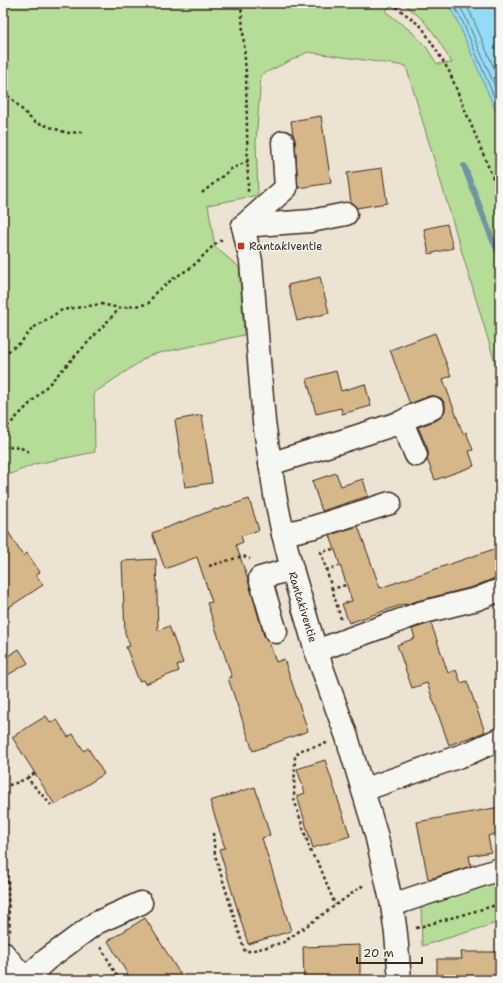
<svg xmlns="http://www.w3.org/2000/svg" width="503" height="983" font-family="'Shantell Sans',sans-serif">
<style>
.green{fill:#b5dd98;stroke:#78845b}
.water{fill:#94dbf6;stroke:#7094a0}
.lines{fill:none;stroke-linecap:round;stroke-linejoin:round}
.shore{stroke:#5f7174;stroke-width:1}
.stream{stroke:#7094a0;stroke-width:6}
.building{fill:#d5b789;stroke:#3b2a1e}
.minor-casing{stroke:#3b2a1e;stroke-width:25}
.path{stroke:#3b2a1e;stroke-width:2.5;stroke-dasharray:3 3;stroke-linecap:butt}
.minor{stroke:#f6f6f2;stroke-width:22}
.poi-dot{fill:#c8321e;stroke:#f6f6f2;stroke-width:1.5}
.labels{text-anchor:middle;stroke-width:3;stroke-linejoin:round;paint-order:stroke}
.poi-label{font-size:11px;fill:#3b2a1e;stroke:#f6f6f2;text-anchor:start}
.street-label{font-size:11px;fill:#3b2a1e;stroke:#f6f6f2}
</style>
<rect width="100%" height="100%" fill="#ece3d2"/>
<filter id="ink" filterUnits="userSpaceOnUse"><feTurbulence type="fractalNoise" baseFrequency=".025" numOctaves="2"/><feDisplacementMap in="SourceGraphic" scale="8" xChannelSelector="R" yChannelSelector="G"/><feConvolveMatrix kernelMatrix="1 2 1 2 8 2 1 2 1" color-interpolation-filters="sRGB"/></filter>
<g filter="url(#ink)">
<g class="green">
<path d="M3 3H395L385 11 412 32 427 48 437 64 452 63 435 35 422 19 403 3H500V379L406 66 308 52 261 75 256 142 258 195 208 205 215 247 239 267 244 335 150 355 94 393 95 452 35 464 11 474 3 475Z"/>
<path d="M500 880V922L422 946 421 905Z"/>
</g>
<path class="water" d="M447 3H500V121L457 20Z"/>
<g class="lines">
<g class="shore">
<path d="M452 3 461 18 500 111"/>
<path d="M458 3 465 16 500 98"/>
<path d="M465 3 471 14 500 82"/>
</g>
<path class="stream" d="M464 166 493 241 500 254"/>
</g>
<g class="building">
<path d="M321 116 331 183 298 188 295 141 293 135 291 121Z"/>
<path d="M382 168 387 203 356 208 355 205 351 203 347 173Z"/>
<path d="M447 224 453 248 429 254 424 229Z"/>
<path d="M320 277 329 313 297 321 288 285Z"/>
<path d="M435 333 451 376 443 379 463 434 466 432 473 450 469 451 474 466 435 480 427 459 428 456V450L418 427 437 420 442 416 445 410V404L441 398 435 396H429L410 404 390 350Z"/>
<path d="M336 371 341 391 365 384 371 406 342 414 341 408 316 414 307 379Z"/>
<path d="M202 415 212 483 185 487 175 420Z"/>
<path d="M336 473 341 486 363 479 368 496 322 511 312 481Z"/>
<path d="M249 499 259 530 241 536 243 542 236 545 248 580 264 636 269 642 276 662 284 659 308 731 253 751 228 678 232 677 207 603 212 602 197 557 165 569 152 533 216 509V510Z"/>
<path d="M3 523 23 556 27 553 40 572 36 575 43 585 3 611Z"/>
<path d="M358 526 380 588 500 547V578H495L473 587 417 601 404 605V604L349 623 342 604 352 601 330 535Z"/>
<path d="M156 559 158 631 169 626 183 663 177 665 179 671 145 684 143 680 139 681 126 647 130 646 125 633 122 561Z"/>
<path d="M431 623 448 673 456 670 461 683 467 681 485 732 449 745 427 683 412 688 397 645 415 638 412 629Z"/>
<path d="M19 649 28 663 3 678V659Z"/>
<path d="M46 716 51 723 57 720 68 737 73 734 84 751 88 748 104 774 55 805 12 737Z"/>
<path d="M325 760 350 836 313 848 297 796 305 793 297 769Z"/>
<path d="M255 787 270 835 262 838 291 931 248 944 219 849 225 848 210 801Z"/>
<path d="M500 807V832L488 836 491 852 469 856 471 866 436 877 428 879 417 822Z"/>
<path d="M145 918 184 980H131L128 975 108 941Z"/>
<path d="M360 945V980H304L303 947Z"/>
<path d="M461 952H500V980H437V959H462Z"/>
</g>
<g class="lines">
<g class="minor-casing">
<g id="minor">
<path d="M243 226 251 261 264 422 275 495 283 534 292 569 316 651 347 737 376 834 392 905 396 934 400 980"/>
<path d="M243 226 286 188 283 142"/>
<path d="M243 226 311 221 346 214"/>
<path d="M402 422 416 455"/>
<path d="M270 464 402 422 412 416 433 408"/>
<path d="M283 534 314 527 390 503"/>
<path d="M276 632 260 578 292 569"/>
<path d="M316 651 420 613 477 599 500 590"/>
<path d="M363 790 469 753 500 739"/>
<path d="M392 905 500 869"/>
<path d="M3 953 26 980"/>
<path d="M25 979 46 960 96 923 141 903"/>
</g>
</g>
<g class="path">
<path d="M241 3 246 73 248 186V192"/>
<path d="M391 3 422 27 449 71 500 195"/>
<path d="M3 92 13 100 33 121 67 133 83 132"/>
<path d="M202 193 231 169 248 161"/>
<path d="M3 355 20 343 33 328 62 310 101 304 120 308 148 304 156 292 174 278 192 267 215 244 224 238"/>
<path d="M3 431 49 384 120 308"/>
<path d="M3 447H19L29 452"/>
<path d="M209 566 243 556 250 559"/>
<path d="M326 570 339 566"/>
<path d="M332 589 321 552 333 549"/>
<path d="M341 619 332 589 346 585"/>
<path d="M327 743 301 750 295 756 294 799 311 853 319 864 335 905"/>
<path d="M27 778 35 773"/>
<path d="M3 787 19 782 27 778 51 805"/>
<path d="M213 833 215 855 245 952 267 947 284 942 365 884"/>
<path d="M3 839C8 853 7 868 8 882 8 899 9 916 10 932"/>
<path d="M416 928 500 904"/>
<path d="M101 947 119 980"/>
<path d="M120 980 128 975"/>
</g>
<use href="#minor" class="minor"/>
</g>
</g>
<rect class="poi-dot" x="237" y="242" width="8" height="8" rx="2"/>
<g class="labels">
<g class="poi-label">
<text x="249" y="250">Rantakiventie</text>
</g>
<g class="street-label">
<text transform="translate(303 607) rotate(73)" y="4">Rantakiventie</text>
</g>
</g>
<rect width="503" height="983" fill="none" stroke="#f6f6f2" stroke-width="16"/>
<rect x="8" y="8" width="487" height="967" fill="none" stroke="#3b2a1e" stroke-width="1.5" filter="url(#ink)"/>
<path d="M357 957v6h65v-6" fill="none" stroke="#3b2a1e" stroke-width="2"/>
<text x="363" y="957" font-size="12" fill="#3b2a1e" stroke="#f6f6f2" stroke-width="3" paint-order="stroke">20 m</text>
</svg>
